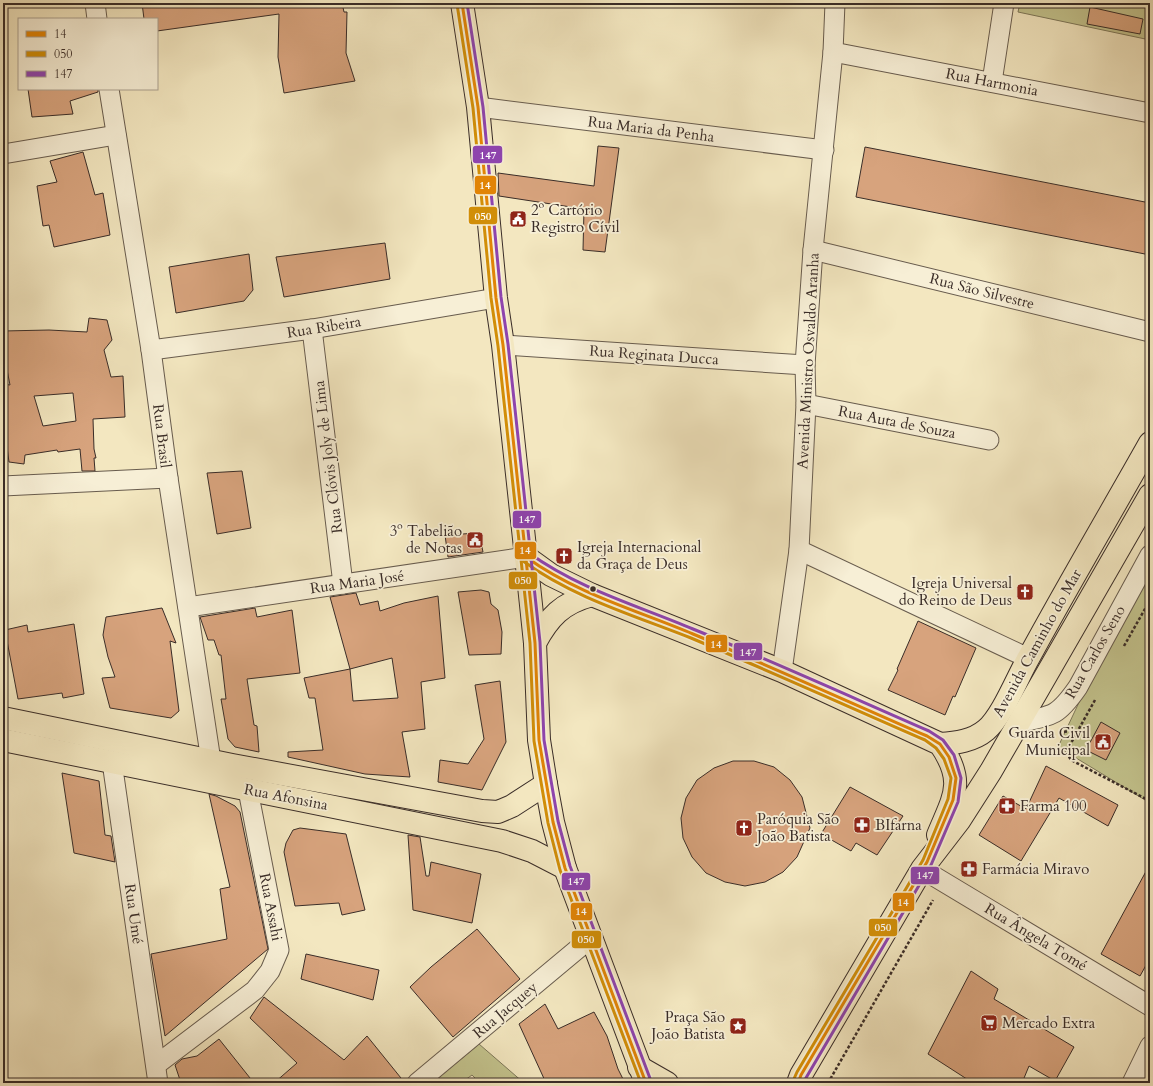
<svg xmlns="http://www.w3.org/2000/svg" width="1153" height="1086" font-family="Cardo,serif">
<style>
.green{fill:#c3c38d;stroke:#7e785a}
.building{fill:#d7a37d;stroke:#3a2d28;fill-rule:evenodd}
.lines{fill:none;stroke-linecap:round;stroke-linejoin:round}
.minor-casing{stroke:#685c4e;stroke-width:21}
.major-casing{stroke:#3a2d28;stroke-width:24}
.path{stroke:#3a2d28;stroke-width:2.5;stroke-dasharray:3 2;stroke-linecap:butt}
.minor{stroke:#f7efd6;stroke-width:19}
.major{stroke:#f3e7c0;stroke-width:22}
.bus-1-casing{stroke:#f7efd6;stroke-width:6}
.bus-2-casing{stroke:#f7efd6;stroke-width:6}
.bus-3-casing{stroke:#f7efd6;stroke-width:6}
.bus-1{stroke:#e18406;stroke-width:3}
.bus-2{stroke:#d18e08;stroke-width:3}
.bus-3{stroke:#8e44ad;stroke-width:3}
.bus-dot{fill:#3a2d28;stroke:#f7efd6;stroke-width:1.5}
.labels{text-anchor:middle;stroke-width:3.5;stroke-linejoin:round;paint-order:stroke}
.street-label{font-size:15px;fill:#3a2d28;stroke:#f7efd6}
.poi-label{font-size:15px;fill:#3a2d28;stroke:#f7efd6;text-anchor:start}
.line-badge{stroke:#f7efd6;stroke-width:1.5}
.badge-label{font-size:11px;text-anchor:middle;font-weight:bold;fill:#fff}
</style>
<rect width="100%" height="100%" fill="#f3e7c0"/>
<filter id="stains"><feTurbulence type="fractalNoise" baseFrequency=".005" numOctaves="4"/><feColorMatrix values="0 0 0 0 .2 0 0 0 0 .09 0 0 0 0 .02 0 0 0 .5 -.17"/></filter>
<radialGradient id="worn" r=".72"><stop offset=".6" stop-color="#630" stop-opacity="0"/><stop offset="1" stop-color="#630" stop-opacity=".3"/></radialGradient>
<g class="green">
<path d="M1020 3H1150V40L1018 12Z"/>
<path d="M1150 555V803L1058 747 1140 573Z"/>
<path d="M479 1044 524 1083H480L472 1075 461 1083H432Z"/>
</g>
<g class="building">
<path d="M142 3H342L344 12H347L346 53 355 81 284 93 278 57 279 14 157 31V19H144Z"/>
<path d="M1090 7 1143 19 1140 34 1087 24Z"/>
<path d="M28 89H98V92L70 101 73 114 32 117Z"/>
<path d="M598 146 619 148 605 252 583 250 584 209 499 196 498 173 594 186Z"/>
<path d="M865 147 1150 203V255L856 197Z"/>
<path d="M83 152 95 195 103 193 110 235 54 247 49 225 43 226 37 186 57 182 50 161Z"/>
<path d="M385 243 390 279 284 297 276 257Z"/>
<path d="M249 254 253 290 244 301 176 313 169 267Z"/>
<path d="M89 318 107 320 112 340 104 350 111 377 123 376 125 417 93 419 94 449 96 458H94L95 471H82L80 449 58 452 57 450 25 455 24 464 9 462 3 417V384L10 385 3 349V331L49 330 87 332ZM73 393 76 421 43 426 34 396Z"/>
<path d="M242 471 251 528 217 534 207 473Z"/>
<path d="M479 533 483 552 448 557 445 535Z"/>
<path d="M481 590 489 592 491 604 498 610 502 632 501 654 469 655 458 592Z"/>
<path d="M356 593 360 605 378 601 380 611 404 603 438 596 445 678 421 682 425 729 402 732 410 777 365 774 288 757V752L323 750 315 698H309L304 678 350 669 330 597ZM392 658 398 698 353 701 350 669Z"/>
<path d="M162 608 176 643 170 641 179 711 171 718 110 708 102 678 115 677 108 657 103 635 106 617Z"/>
<path d="M255 608 257 617 292 610 300 673 247 679 254 725 257 726 259 752 235 747 228 739 221 699H226L221 655H219L214 640H208L200 617Z"/>
<path d="M918 621 976 648 955 697 953 696 945 715 888 690 898 670 897 669Z"/>
<path d="M74 624 84 694 63 698 62 693 18 699 5 630 27 625 28 632Z"/>
<path d="M500 681 506 742 482 790 438 782 440 760 468 764 484 739 475 685Z"/>
<path d="M1101 722 1120 733 1106 760 1086 750Z"/>
<path d="M733 761H754L774 767 790 780 802 797 810 828 797 857 783 872 765 882 745 886 725 882 706 873 692 857 683 838 681 818 686 798 697 780 714 768Z"/>
<path d="M1046 766 1118 805 1108 826 1059 798 1021 861 979 835 1003 796 1026 809Z"/>
<path d="M62 773 99 781 105 835 111 836 115 862 74 853Z"/>
<path d="M850 787 903 816 877 855 856 843 851 851 821 834Z"/>
<path d="M209 794 216 796 235 806 240 812 268 949 165 1036 151 954 227 939 220 889 230 887Z"/>
<path d="M300 828 346 834 365 910 342 915 339 903 295 906 284 852 286 843 293 830Z"/>
<path d="M408 835 420 837 426 876H429L431 862 481 874 472 923 413 910Z"/>
<path d="M1150 864V958L1140 976 1101 954Z"/>
<path d="M477 929 520 979 453 1037 410 987 431 967Z"/>
<path d="M306 954 379 970 373 1000 301 979Z"/>
<path d="M971 971 998 989 994 999 1074 1047 1055 1081 1029 1066 1022 1083H973L928 1054Z"/>
<path d="M264 997 344 1060 367 1036 405 1083H274L297 1063 250 1018Z"/>
<path d="M545 1004 558 1029 594 1012 607 1036 618 1069 625 1083H546L519 1024Z"/>
<path d="M219 1039 254 1083H181L175 1065 182 1059 197 1056Z"/>
</g>
<g class="lines">
<g class="minor-casing">
<g id="minor">
<path d="M95 3 97 19"/>
<path d="M833 52 1150 113"/>
<path d="M992 82 1004 3"/>
<path d="M109 89 151 350 168 478 213 774"/>
<path d="M478 107 824 150"/>
<path d="M3 154 116 135"/>
<path d="M813 250 1150 332"/>
<path d="M312 329 343 584"/>
<path d="M503 345 805 365"/>
<path d="M151 350 312 329 496 298"/>
<path d="M806 404 989 440"/>
<path d="M3 486 168 478"/>
<path d="M799 550 1028 658"/>
<path d="M188 607 526 557"/>
<path d="M782 671 799 550 806 404 805 365 813 250 833 52 835 3"/>
<path d="M1019 722C1053 716 1058 716 1078 687L1150 555"/>
<path d="M112 762 158 1083"/>
<path d="M922 869 1150 1006"/>
<path d="M156 1065 255 990 270 971 279 950 248 790"/>
<path d="M417 1083 592 937"/>
<path d="M1132 1083 1150 1046"/>
</g>
</g>
<g class="major-casing">
<g id="major">
<path d="M462 3 478 107 496 298 503 345 526 557 535 643 539 740 546 784 553 822 565 868 646 1083"/>
<path d="M526 557 551 575 592 595 782 671 940 744C966 782 954 796 938 835"/>
<path d="M535 643C549 617 562 603 592 595"/>
<path d="M3 718 232 765 482 811 498 812 512 806 546 784"/>
<path d="M3 740 502 841 532 851 565 868"/>
<path d="M940 744C956 743 973 741 986 730 1002 717 1018 676 1029 657 1068 585 1110 514 1150 443"/>
<path d="M639 1067 667 1083"/>
<path d="M798 1083 801 1075 922 869 959 821 991 771 1150 495"/>
</g>
</g>
<g class="path">
<path d="M1124 646 1150 600"/>
<path d="M1095 700 1066 752 1071 760 1150 801"/>
<path d="M1059 732 1077 731"/>
<path d="M828 1083 933 900"/>
</g>
<use href="#minor" class="minor"/>
<use href="#major" class="major"/>
<g class="bus-1-casing">
<g id="bus-1">
<path d="M462 3 478 107 496 298 503 345 535 643 539 740 553 822 565 868 646 1083"/>
<path d="M526 557C577 594 636 610 693 634 772 667 849 702 927 736L940 744 949 757 956 778 953 800 927 862 801 1075 798 1083"/>
</g>
</g>
<g class="bus-2-casing">
<g id="bus-2">
<path d="M457 4 473 108 491 298 498 346 530 643 534 741 548 823 560 870 641 1083"/>
<path d="M523 561C574 598 633 615 691 638 769 671 847 706 925 740L936 748 944 759 951 778 948 799 923 860 797 1072 793 1081"/>
</g>
</g>
<g class="bus-3-casing">
<g id="bus-3">
<path d="M467 3 483 107 501 297 508 344 540 642 544 740 558 821 570 866 651 1081"/>
<path d="M529 553C579 589 636 605 693 629 772 661 851 697 929 731L943 740 954 755 961 778 958 802 931 865 803 1083"/>
</g>
</g>
<use href="#bus-1" class="bus-1"/>
<use href="#bus-2" class="bus-2"/>
<use href="#bus-3" class="bus-3"/>
</g>
<defs>
<g id="civic-square" transform="scale(0.9)"><rect x="-9" y="-9" width="18" height="18" rx="4" fill="#8f2418" stroke="#f7efd6"/><path d="M-.6-6.5H3V-4.5H.6V-3L4-1V1h2V6H-6V1h2V-1L-.6-3ZM-1.2 2.5V6h2.4V2.5Z" fill="#fff"/></g>
<g id="church-square" transform="scale(0.9)"><rect x="-9" y="-9" width="18" height="18" rx="4" fill="#8f2418" stroke="#f7efd6"/><path d="M-1.2-6h2.4v3.5h3.3v2.4h-3.3V6h-2.4V-.1h-3.3v-2.4h3.3Z" fill="#fff"/></g>
<g id="pharmacy-square" transform="scale(0.9)"><rect x="-9" y="-9" width="18" height="18" rx="4" fill="#8f2418" stroke="#f7efd6"/><path d="M-2-6h4v4h4v4h-4v4h-4v-4h-4v-4h4Z" fill="#fff"/></g>
<g id="supermarket-square" transform="scale(0.9)"><rect x="-9" y="-9" width="18" height="18" rx="4" fill="#8f2418" stroke="#f7efd6"/><path d="M-6-5.5h2.5l.6 2H6L4.5 2H-2.5L-4.4-4H-6ZM-1.5 3.2a1.3 1.3 0 1 0 .1 0ZM3 3.2a1.3 1.3 0 1 0 .1 0Z" fill="#fff"/></g>
<g id="sight-square" transform="scale(0.9)"><rect x="-9" y="-9" width="18" height="18" rx="4" fill="#8f2418" stroke="#f7efd6"/><path d="M0-6L1.8-2.2L6-1.7L2.9 1.2L3.7 5.4L0 3.3L-3.7 5.4L-2.9 1.2L-6-1.7L-1.8-2.2Z" fill="#fff"/></g>
</defs>
<g fill-rule="evenodd">
<use href="#civic-square" x="518" y="219"/>
<use href="#civic-square" x="475" y="540"/>
<use href="#church-square" x="564" y="556"/>
<use href="#church-square" x="1025" y="592"/>
<use href="#civic-square" x="1103" y="742"/>
<use href="#pharmacy-square" x="1007" y="806"/>
<use href="#pharmacy-square" x="862" y="825"/>
<use href="#church-square" x="744" y="828"/>
<use href="#pharmacy-square" x="969" y="869"/>
<use href="#supermarket-square" x="989" y="1023"/>
<use href="#sight-square" x="738" y="1026"/>
</g>
<circle class="bus-dot" cx="593" cy="589" r="3.5"/>
<g class="labels">
<g class="street-label">
<text transform="translate(992 82) rotate(11)" y="5">Rua Harmonia</text>
<text transform="translate(651 129) rotate(7)" y="5">Rua Maria da Penha</text>
<text transform="translate(982 291) rotate(14)" y="5">Rua São Silvestre</text>
<text transform="translate(324 327) rotate(-9)" y="5">Rua Ribeira</text>
<text transform="translate(654 355) rotate(4)" y="5">Rua Reginata Ducca</text>
<text transform="translate(808 361) rotate(-87)" y="5">Avenida Ministro Osvaldo Aranha</text>
<text transform="translate(897 422) rotate(11)" y="5">Rua Auta de Souza</text>
<text transform="translate(162 436) rotate(83)" y="5">Rua Brasil</text>
<text transform="translate(328 457) rotate(-97)" y="5">Rua Clóvis Joly de Lima</text>
<text transform="translate(357 582) rotate(-8)" y="5">Rua Maria José</text>
<text transform="translate(1037 643) rotate(-61)" y="5">Avenida Caminho do Mar</text>
<text transform="translate(1095 652) rotate(-60)" y="5">Rua Carlos Seno</text>
<text transform="translate(286 797) rotate(11)" y="5">Rua Afonsina</text>
<text transform="translate(271 907) rotate(79)" y="5">Rua Assahi</text>
<text transform="translate(134 914) rotate(82)" y="5">Rua Umé</text>
<text transform="translate(1036 937) rotate(31)" y="5">Rua Ângela Tomé</text>
<text transform="translate(505 1010) rotate(-40)" y="5">Rua Jacquey</text>
</g>
<g class="poi-label">
<text x="531" y="215">2º Cartório<tspan x="531" dy="17">Registro Cívil</tspan></text>
<text x="462" y="536" text-anchor="end">3º Tabelião<tspan x="462" dy="17">de Notas</tspan></text>
<text x="577" y="552">Igreja Internacional<tspan x="577" dy="17">da Graça de Deus</tspan></text>
<text x="1012" y="588" text-anchor="end">Igreja Universal<tspan x="1012" dy="17">do Reino de Deus</tspan></text>
<text x="1090" y="738" text-anchor="end">Guarda Civil<tspan x="1090" dy="17">Municipal</tspan></text>
<text x="1020" y="811">Farma 100</text>
<text x="757" y="824">Paróquia São<tspan x="757" dy="17">João Batista</tspan></text>
<text x="875" y="830">BIfarna</text>
<text x="982" y="874">Farmácia Miravo</text>
<text x="725" y="1022" text-anchor="end">Praça São<tspan x="725" dy="17">João Batista</tspan></text>
<text x="1002" y="1028">Mercado Extra</text>
</g>
</g>
<g class="line-badge">
<rect x="472" y="145" width="31" height="19" rx="4" fill="#8e44ad"/>
<rect x="474" y="175" width="23" height="20" rx="4" fill="#e18406"/>
<rect x="468" y="206" width="30" height="19" rx="4" fill="#d18e08"/>
<rect x="512" y="510" width="30" height="19" rx="4" fill="#8e44ad"/>
<rect x="514" y="541" width="23" height="19" rx="4" fill="#e18406"/>
<rect x="508" y="571" width="30" height="19" rx="4" fill="#d18e08"/>
<rect x="705" y="634" width="23" height="19" rx="4" fill="#e18406"/>
<rect x="733" y="642" width="30" height="19" rx="4" fill="#8e44ad"/>
<rect x="910" y="866" width="30" height="19" rx="4" fill="#8e44ad"/>
<rect x="561" y="872" width="30" height="19" rx="4" fill="#8e44ad"/>
<rect x="892" y="892" width="23" height="20" rx="4" fill="#e18406"/>
<rect x="570" y="902" width="23" height="19" rx="4" fill="#e18406"/>
<rect x="868" y="918" width="30" height="19" rx="4" fill="#d18e08"/>
<rect x="571" y="930" width="31" height="19" rx="4" fill="#d18e08"/>
</g>
<g class="badge-label">
<text x="488" y="159">147</text>
<text x="485" y="189">14</text>
<text x="483" y="220">050</text>
<text x="527" y="523">147</text>
<text x="525" y="554">14</text>
<text x="523" y="584">050</text>
<text x="716" y="648">14</text>
<text x="748" y="656">147</text>
<text x="925" y="879">147</text>
<text x="576" y="885">147</text>
<text x="903" y="906">14</text>
<text x="581" y="915">14</text>
<text x="883" y="931">050</text>
<text x="586" y="943">050</text>
</g>
<rect width="1153" height="1086" fill="none" stroke="#f3e7c0" stroke-width="16"/>
<rect x="4" y="4" width="1145" height="1078" fill="none" stroke="#3a2d28" stroke-width="2"/>
<rect x="8" y="8" width="1137" height="1070" fill="none" stroke="#3a2d28"/>
<rect x="18" y="18" width="140" height="72" fill="#f7efd6" stroke="#aba190"/>
<rect x="26" y="31" width="20" height="6" fill="#e18406" stroke="#aba190"/>
<text x="54" y="38" font-size="12" fill="#3a2d28">14</text>
<rect x="26" y="51" width="20" height="6" fill="#d18e08" stroke="#aba190"/>
<text x="54" y="58" font-size="12" fill="#3a2d28">050</text>
<rect x="26" y="71" width="20" height="6" fill="#8e44ad" stroke="#aba190"/>
<text x="54" y="78" font-size="12" fill="#3a2d28">147</text>
<rect width="100%" height="100%" filter="url(#stains)"/>
<rect width="100%" height="100%" fill="url(#worn)"/>
</svg>
